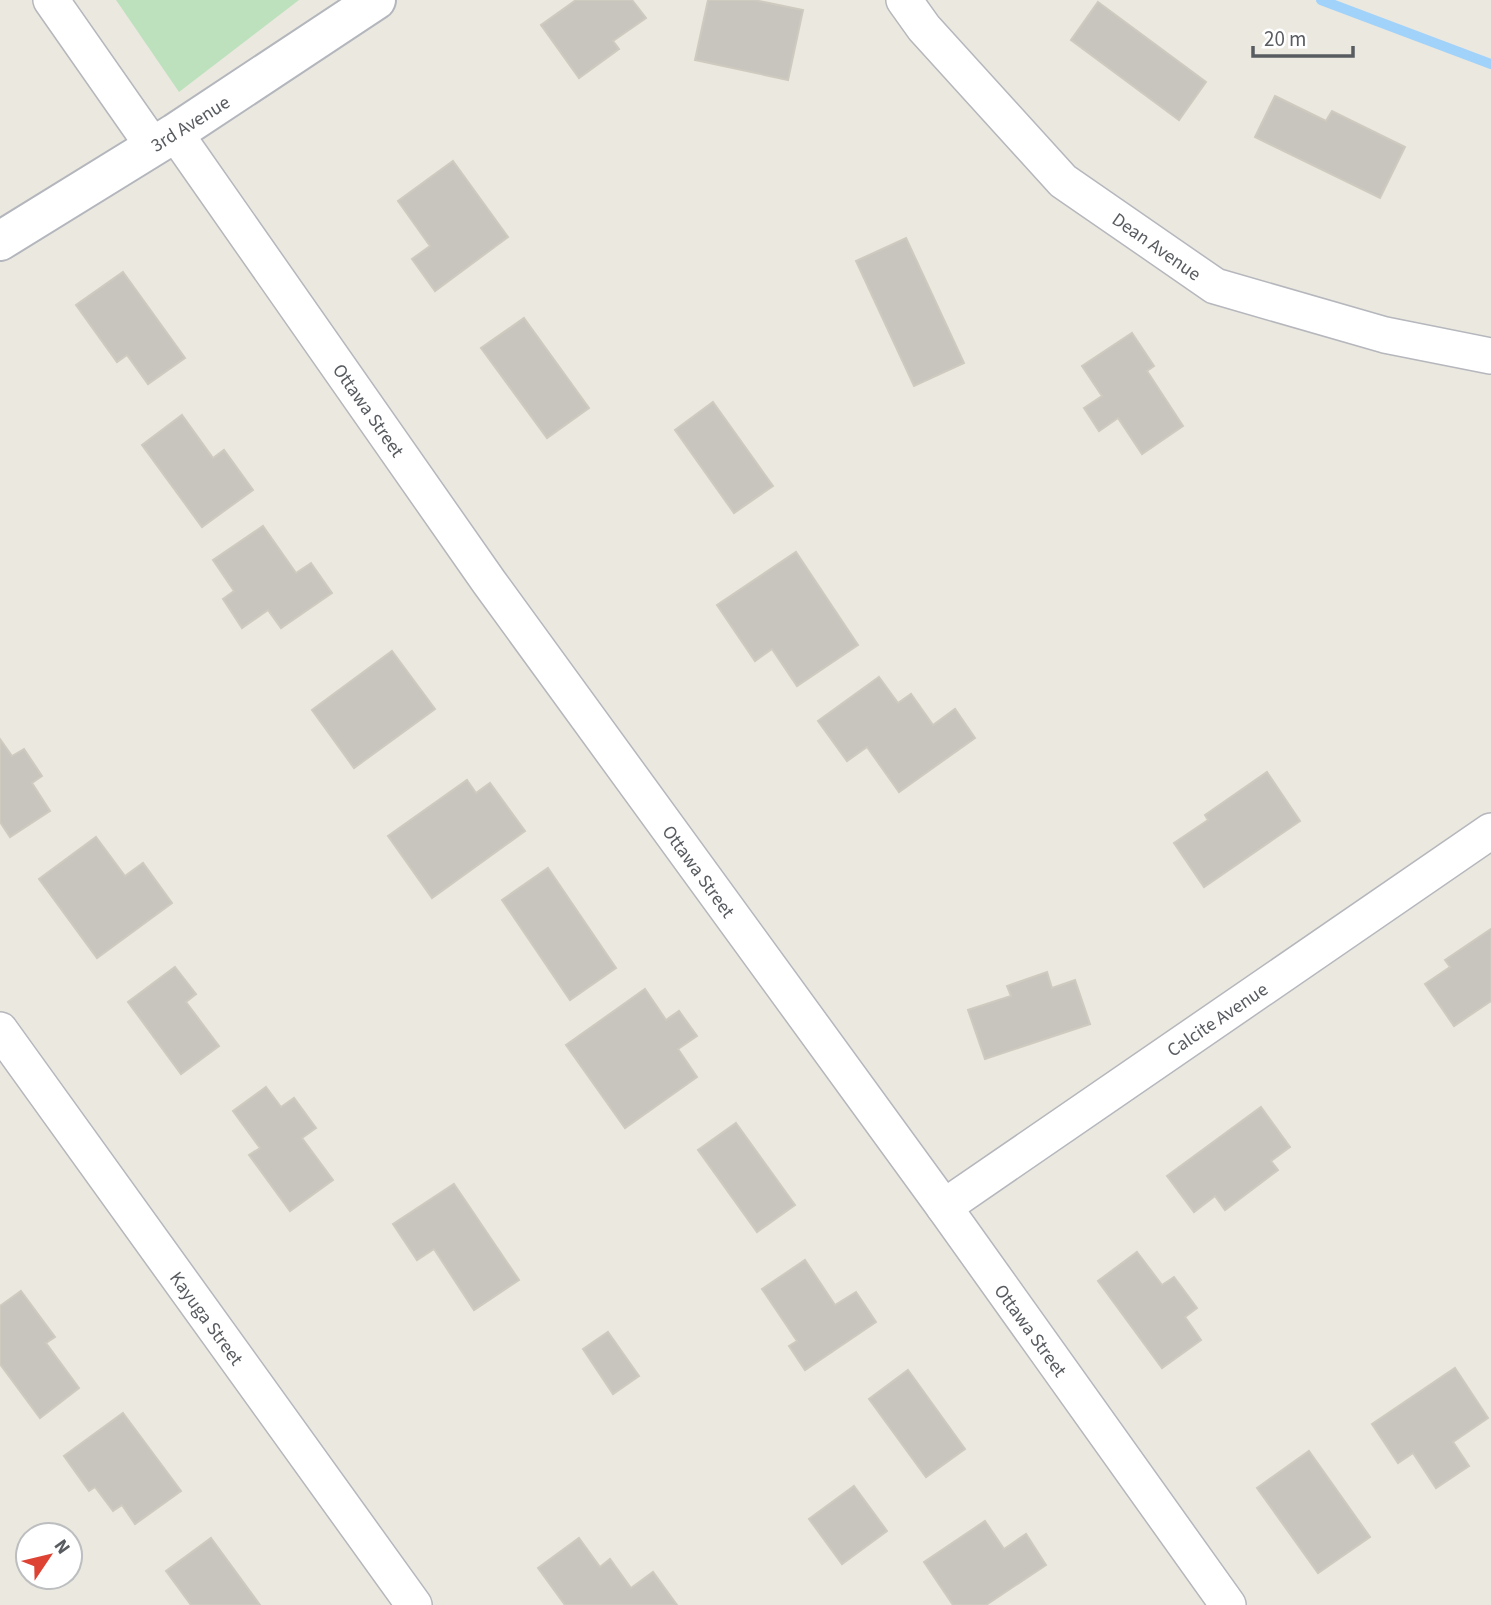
<svg xmlns="http://www.w3.org/2000/svg" width="1491" height="1605" font-family="'Source Sans 3',sans-serif">
<style>
.green{fill:#bde1bd}
.lines{fill:none;stroke-linecap:round;stroke-linejoin:round}
.stream{stroke:#a1d2f9;stroke-width:10}
.building{fill:#c8c5bf;stroke:#cfcabf;stroke-width:2}
.street-casing{stroke:#b5b7bc;stroke-width:38}
.secondary-casing{stroke:#b3b6bc;stroke-width:42}
.street{stroke:#fff;stroke-width:35}
.secondary{stroke:#fff;stroke-width:38}
.labels{text-anchor:middle;stroke-width:5;stroke-linejoin:round;paint-order:stroke}
.street-label{font-size:19px;fill:#585c60;stroke:#fff}
</style>
<rect width="100%" height="100%" fill="#ebe8e0"/>
<path class="green" d="M116 0H299L179 92Z"/>
<g class="lines">
<path class="stream" d="M1321 0 1491 64"/>
</g>
<g class="building">
<path d="M576 0H632L646 18 613 41 619 49 579 78 541 25Z"/>
<path d="M708 0H754L803 10 788 80 695 60Z"/>
<path d="M1098 2 1206 82 1179 120 1071 40Z"/>
<path d="M1275 96 1326 121 1332 111 1405 147 1380 198 1255 137Z"/>
<path d="M453 161 508 237 435 291 412 259 430 246 398 201Z"/>
<path d="M906 238 964 363 914 386 856 261Z"/>
<path d="M123 272 185 358 148 384 127 355 117 362 76 305Z"/>
<path d="M524 318 589 408 547 438 481 348Z"/>
<path d="M1132 333 1154 366 1147 371 1183 426 1142 454 1118 418 1099 431 1084 408 1102 396 1082 366Z"/>
<path d="M713 402 773 486 734 513 675 430Z"/>
<path d="M182 415 213 458 224 450 253 490 202 527 142 445Z"/>
<path d="M263 526 296 573 311 563 332 593 281 628 268 610 242 628 223 599 234 591 213 560Z"/>
<path d="M796 552 858 645 797 686 772 649 755 661 717 605Z"/>
<path d="M392 651 435 709 354 768 312 710Z"/>
<path d="M879 677 898 703 911 694 933 725 955 709 975 738 899 792 867 747 847 761 818 721Z"/>
<path d="M0 739 12 756 24 749 42 776 32 783 50 811 10 837 0 822Z"/>
<path d="M1267 772 1300 821 1204 887 1174 843 1208 820 1205 815Z"/>
<path d="M467 780 476 793 490 783 525 831 432 898 388 836Z"/>
<path d="M96 837 125 876 143 863 172 903 97 958 39 879Z"/>
<path d="M548 868 616 968 570 1000 502 900Z"/>
<path d="M1491 929V1001L1454 1026 1425 984 1450 967 1445 960Z"/>
<path d="M175 967 196 994 186 1002 219 1046 181 1074 128 1002Z"/>
<path d="M1047 972 1052 988 1075 980 1090 1024 985 1059 968 1010 1011 996 1007 986Z"/>
<path d="M645 989 666 1020 679 1011 697 1036 678 1049 697 1077 625 1128 566 1045Z"/>
<path d="M266 1087 281 1107 294 1098 316 1128 302 1138 333 1180 290 1211 249 1155 260 1148 233 1111Z"/>
<path d="M1261 1107 1290 1147 1271 1161 1278 1170 1225 1210 1215 1196 1194 1212 1167 1176Z"/>
<path d="M736 1123 795 1205 757 1232 698 1150Z"/>
<path d="M454 1184 519 1280 474 1310 434 1249 417 1260 393 1224Z"/>
<path d="M1137 1252 1162 1285 1174 1277 1197 1308 1185 1317 1201 1340 1162 1368 1098 1281Z"/>
<path d="M805 1260 835 1305 856 1292 876 1322 805 1370 789 1346 797 1341 762 1289Z"/>
<path d="M21 1291 55 1337 46 1343 79 1388 40 1418 0 1364V1306Z"/>
<path d="M608 1332 639 1376 613 1394 583 1349Z"/>
<path d="M1455 1368 1488 1418 1453 1442 1469 1466 1436 1488 1413 1453 1398 1463 1372 1424Z"/>
<path d="M908 1370 965 1449 926 1477 869 1399Z"/>
<path d="M123 1413 181 1491 135 1524 122 1505 113 1511 95 1487 89 1491 64 1456Z"/>
<path d="M1309 1451 1370 1537 1318 1573 1257 1488Z"/>
<path d="M854 1486 887 1531 842 1564 809 1519Z"/>
<path d="M985 1521 1004 1549 1026 1534 1046 1565 986 1605H953L924 1562Z"/>
<path d="M211 1538 260 1605H191L166 1571Z"/>
<path d="M579 1538 600 1567 610 1559 631 1588 653 1572 677 1605H565L538 1568Z"/>
</g>
<g class="lines">
<g class="street-casing">
<g id="street">
<path d="M51 0 153 146"/>
<path d="M904 0 924 28 1063 181 1215 286 1385 335 1491 356"/>
<path d="M175 133 489 582 944 1207 1228 1605"/>
<path d="M0 1030 414 1605"/>
<path d="M944 1207 1491 831"/>
</g>
</g>
<g class="secondary-casing">
<path id="secondary" d="M0 241 175 133 376 0"/>
</g>
<use href="#street" class="street"/>
<use href="#secondary" class="secondary"/>
</g>
<g class="labels">
<g class="street-label">
<text transform="translate(190 123) rotate(-32)" y="7">3rd Avenue</text>
<text transform="translate(1157 246) rotate(35)" y="7">Dean Avenue</text>
<text transform="translate(369 410) rotate(55)" y="7">Ottawa Street</text>
<text transform="translate(699 871) rotate(54)" y="7">Ottawa Street</text>
<text transform="translate(1217 1019) rotate(-34)" y="7">Calcite Avenue</text>
<text transform="translate(207 1318) rotate(54)" y="7">Kayuga Street</text>
<text transform="translate(1031 1330) rotate(54)" y="7">Ottawa Street</text>
</g>
</g>
<g transform="translate(49 1556) rotate(55)"><circle r="33" fill="#ffffff" stroke="#bcbebf" stroke-width="2"/>
<path d="M0-5L12 26L0 18L-12 26Z" fill="#dd4233"/>
<text y="-10" font-size="19" font-weight="bold" text-anchor="middle" fill="#585c60">N</text>
</g>
<path d="M1253 46v10h100v-10" fill="none" stroke="#585c60" stroke-width="3.5"/>
<text x="1264" y="46" font-size="21" fill="#585c60" stroke="#ffffff" stroke-width="5" paint-order="stroke">20 m</text>
</svg>
